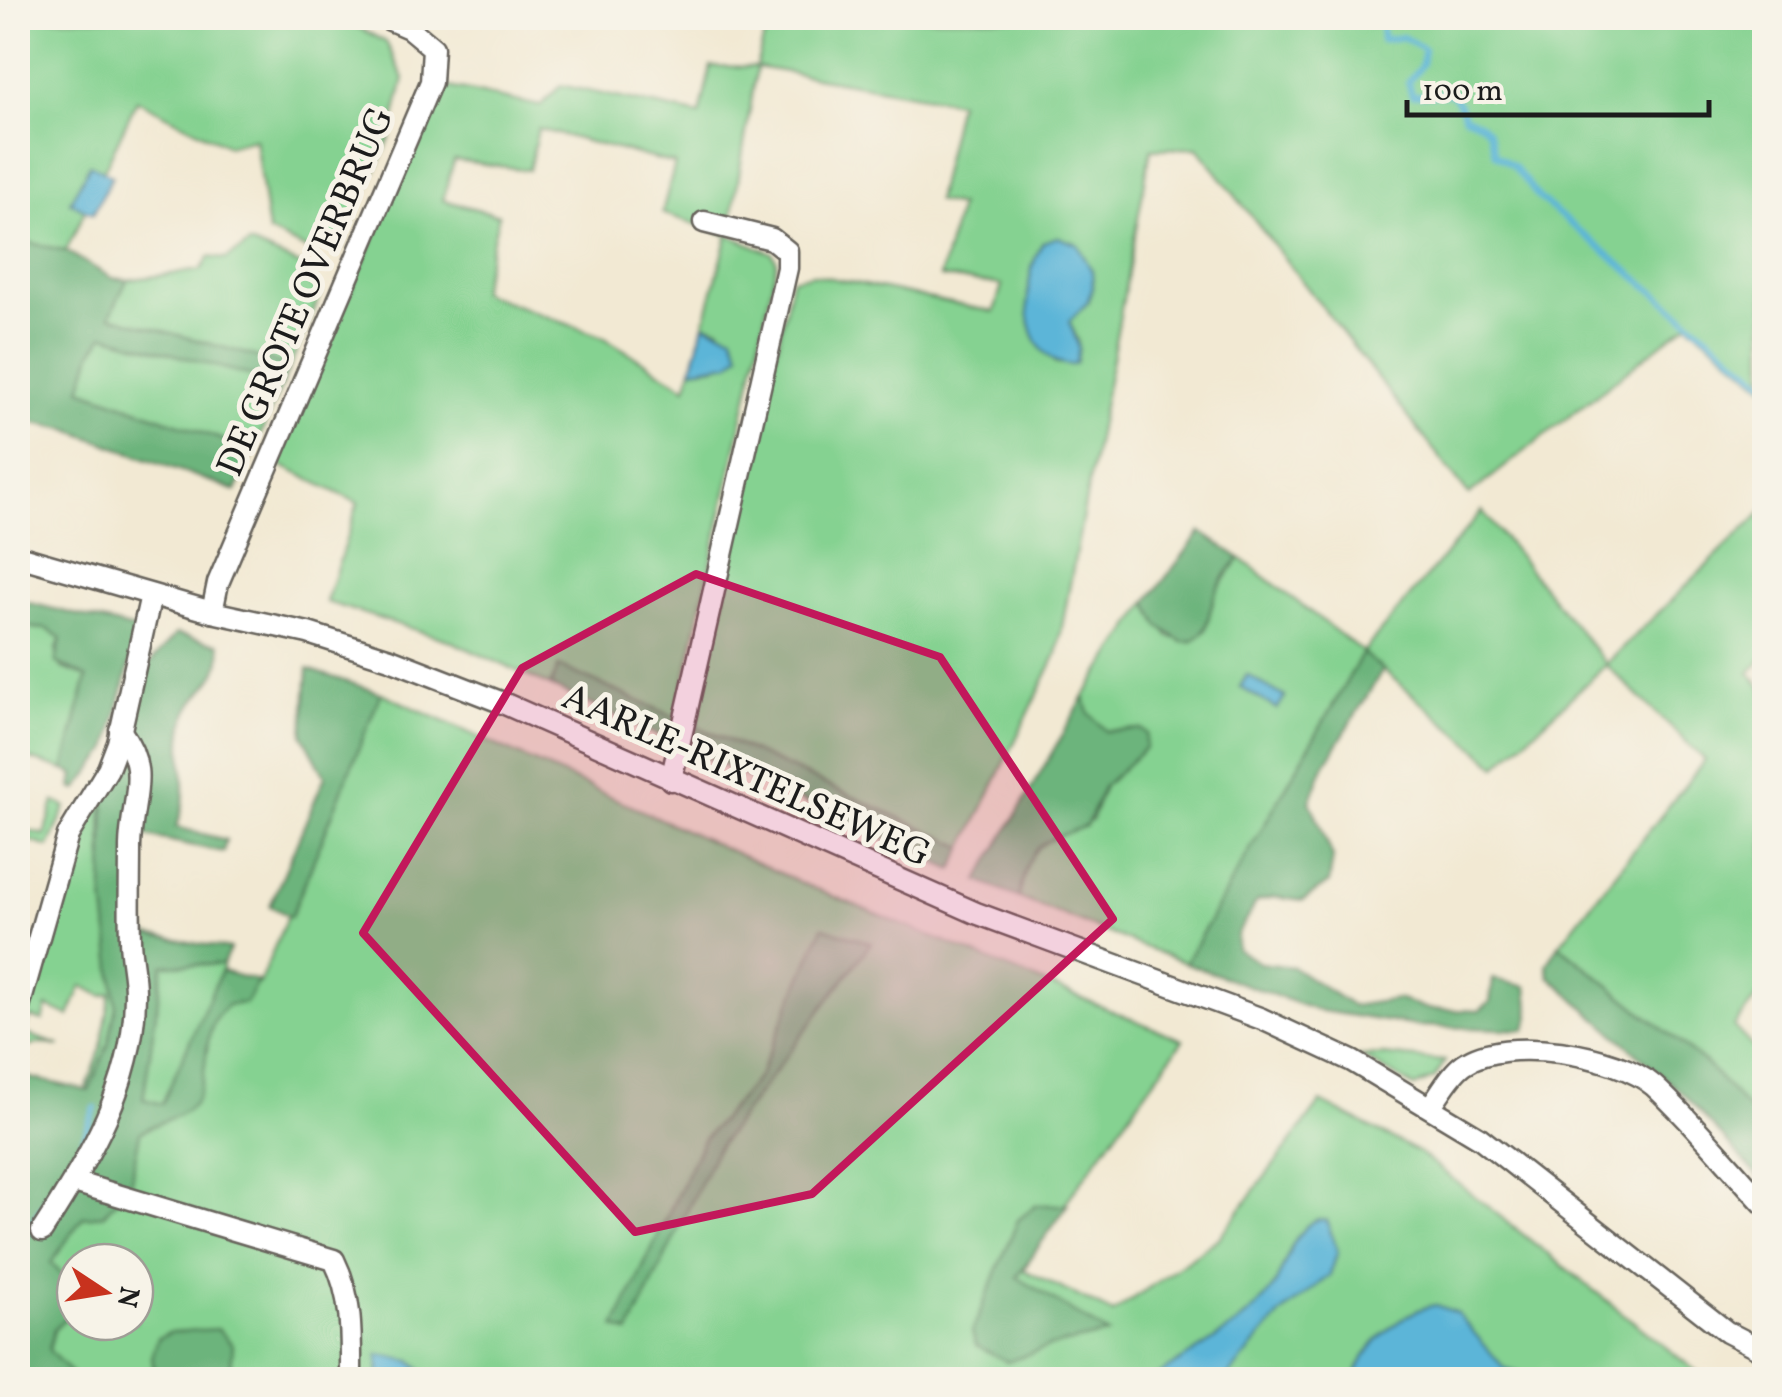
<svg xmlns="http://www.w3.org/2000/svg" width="1782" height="1397" font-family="Vollkorn,serif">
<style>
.green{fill:#85d291;stroke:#507756;stroke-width:2.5;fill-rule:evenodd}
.forest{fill:#6cb47b;stroke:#44684c;stroke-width:2.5}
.water{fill:#5bb5d8;stroke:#3c687a;stroke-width:2.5}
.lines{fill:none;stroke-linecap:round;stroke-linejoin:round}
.stream{stroke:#5bb5d8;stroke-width:6}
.minor-casing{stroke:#67645c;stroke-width:25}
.minor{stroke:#fff;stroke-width:20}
.marked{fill:#c2185b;fill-opacity:0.2;stroke:#c2185b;stroke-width:8;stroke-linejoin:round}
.labels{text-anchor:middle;stroke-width:10;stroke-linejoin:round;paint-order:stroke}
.street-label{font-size:38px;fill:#1c1c1c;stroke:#f7f3e8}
</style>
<rect width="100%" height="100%" fill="#f7f3e8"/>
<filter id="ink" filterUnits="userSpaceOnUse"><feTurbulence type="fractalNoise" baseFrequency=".01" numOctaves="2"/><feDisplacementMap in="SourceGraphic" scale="20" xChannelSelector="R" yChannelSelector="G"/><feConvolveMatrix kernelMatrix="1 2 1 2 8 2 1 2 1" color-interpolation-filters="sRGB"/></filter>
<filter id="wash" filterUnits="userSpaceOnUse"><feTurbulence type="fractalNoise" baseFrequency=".0048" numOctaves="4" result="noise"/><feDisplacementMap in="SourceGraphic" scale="40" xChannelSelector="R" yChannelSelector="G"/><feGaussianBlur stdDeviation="2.25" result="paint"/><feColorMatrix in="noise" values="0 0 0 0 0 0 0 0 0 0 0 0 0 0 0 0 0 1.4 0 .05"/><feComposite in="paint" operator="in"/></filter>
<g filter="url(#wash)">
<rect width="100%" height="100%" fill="#f2e9d3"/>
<g class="green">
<path d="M18 18H340L386 42 404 78 390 138 340 251 322 244 312 252 268 232 255 139 228 146 137 100 66 251 18 240Z"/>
<path d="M769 18H1764V385L1688 323 1469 495 1198 148 1151 149 1057 654 964 847 696 726 792 279 812 274 994 312 1002 285 940 277 959 206 936 201 958 102 757 67 729 235 772 253 777 261 677 718 560 667 550 686 448 640 326 602 358 503 276 463 440 85 540 106 561 85 700 115 711 66 756 67ZM538 129 675 164 662 213 728 235 704 324 720 328 718 366 692 369 686 387 603 337 480 292 499 215 443 200 454 160 529 170ZM1087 303 1069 321 1078 341 1076 363H1056L1038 344 1028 308Z"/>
<path d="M250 244 307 268V280L321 294 290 366 109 316 127 280 201 270 209 257 226 259Z"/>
<path d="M104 335 264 379 251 403 268 417 254 451 81 389 92 353Z"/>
<path d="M1764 510V657L1750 673 1764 690V989L1734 1027 1764 1059V1126L1706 1064 1559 945 1705 760 1606 665 1497 766 1363 653 1185 963 1019 898C1030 833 1044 847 1091 821L1104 786 1147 734 1141 729 1106 731 1089 713 1084 697 1147 602 1169 637 1191 642 1205 631 1215 593 1240 558 1363 652 1482 511 1606 664Z"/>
<path d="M23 627 47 629 61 638 56 650 62 668 87 677 64 770 18 755V633Z"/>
<path d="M381 693 806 885 1183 1040 1046 1230 1024 1270 1113 1313 1219 1238 1321 1102 1420 1153 1706 1379 18 1380V1310L143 1099 163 964H223L222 971 259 984ZM75 1262H135V1322H75Z"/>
<path d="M105 794C94 865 118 932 116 1002 115 1033 102 1063 89 1091L86 1090 101 1049 111 993 103 996 82 986 69 1016 47 1007 43 1021 30 1017 24 1033 61 1046 41 1043 27 1047 19 1027C48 963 60 842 105 794Z"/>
<path d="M54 801 66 807 49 847 18 837V828L45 835Z"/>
<path d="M1384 1055 1445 1061 1435 1078 1414 1087 1360 1056Z"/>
</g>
<g class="forest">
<path d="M18 240 66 251 112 278 127 280 110 316 290 366 268 417 251 403 263 379 104 335 92 353 81 389 254 451 236 491 66 429 18 420Z"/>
<path d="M1201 532 1240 558C1230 568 1222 579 1216 592 1206 613 1212 641 1182 642L1159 626 1147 602Z"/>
<path d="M18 600 138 630 108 750 77 790 72 788 74 774 64 770 87 678 56 662 61 638 47 629 24 627 18 633Z"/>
<path d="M176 634 219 644C228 680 193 689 185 720 175 757 194 791 176 827L226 840 223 852 142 835 144 923 148 935 230 949 223 964 163 965 143 1099 162 1104 221 971 258 981 246 1003 228 1005C198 1027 212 1073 195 1102 186 1116 155 1122 140 1133L130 1185 103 1215 83 1217 51 1263 75 1288V1309L54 1330 49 1350 76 1379H18V1075L89 1091 108 1045 116 1005 103 887 105 794 127 750 146 668Z"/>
<path d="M1363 653 1383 670 1324 766 1310 801 1333 857 1329 883 1302 901 1274 897 1257 901 1237 935V949L1260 963 1293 967 1352 1006 1397 999 1428 1009 1479 1011 1490 1002 1493 979 1527 987 1530 1017 1525 1030 1417 1026 1315 1010 1185 963Z"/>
<path d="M559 666 677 718 672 742 550 686Z"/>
<path d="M308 669 381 693 291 917 270 906 325 776 303 735Z"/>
<path d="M1084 697 1089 713 1106 731 1141 729 1147 733 1145 748 1104 786 1086 826C1039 844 1029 841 1019 898L978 881Z"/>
<path d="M696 726 964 847 953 870 691 751Z"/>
<path d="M823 927 871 943 716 1150 629 1333 615 1327 703 1140 759 1076Z"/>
<path d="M1559 945 1706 1064 1764 1126V1183L1685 1096 1549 976 1547 964Z"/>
<path d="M1036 1205H1068L1017 1277 1108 1334 1048 1347 1008 1362 976 1345 972 1332 1018 1220Z"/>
<path d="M218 1329 233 1345 230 1379H155L152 1357 158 1338 171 1332Z"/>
</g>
<g class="water">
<path d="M90 164 112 176 93 214 70 202Z"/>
<path d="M1058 237 1077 244 1092 271 1093 287 1087 303 1069 321 1079 347 1076 363 1071 365C1017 359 1021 277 1043 242Z"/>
<path d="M704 324 733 335 740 353 730 363 692 369Z"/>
<path d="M1247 675 1285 697 1277 709 1240 687Z"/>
<path d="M1319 1219 1326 1220 1338 1251 1330 1275 1281 1314 1226 1379H1153C1191 1352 1244 1328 1272 1289 1286 1268 1292 1227 1319 1219Z"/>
<path d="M1436 1305 1457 1313 1505 1369 1535 1379H1354C1364 1346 1403 1310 1436 1305Z"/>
<path d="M378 1355 411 1361 428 1377 451 1374 469 1379H379Z"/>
</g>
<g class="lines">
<g class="stream">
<path d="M1381 18 1382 40 1403 37 1424 49 1422 64 1408 82 1412 95 1453 93 1465 117C1488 125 1490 130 1495 154L1513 166 1540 199 1764 381"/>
<path d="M18 1245 80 1148 95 1108"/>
</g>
</g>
</g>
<g filter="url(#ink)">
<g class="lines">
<g class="minor-casing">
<g id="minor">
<path d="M18 556 212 612 308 633 390 659 503 703 976 913 1262 1019 1352 1061 1480 1138 1727 1332 1764 1351"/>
<path d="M212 612 218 583 431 82 433 48 409 28 386 18"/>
<path d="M671 780 787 268V251L772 239 704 222"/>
<path d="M18 1011 68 835 108 769 118 743 151 595"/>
<path d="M1430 1107C1440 1094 1450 1074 1464 1064 1504 1035 1618 1054 1654 1086 1693 1122 1728 1165 1764 1204"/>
<path d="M74 1182 334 1260C353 1298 351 1338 351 1380"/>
<path d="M42 1231C88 1160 136 1081 135 992 135 974 130 956 130 939 129 908 130 877 130 847 131 798 152 773 120 730"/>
</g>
</g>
<use href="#minor" class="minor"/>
</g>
</g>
<path class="marked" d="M696 574 940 657 1113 919 812 1194 635 1232 363 933 522 668Z"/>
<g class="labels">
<g class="street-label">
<text transform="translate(304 291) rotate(-67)" y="13">DE GROTE OVERBRUG</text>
<text transform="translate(747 774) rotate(24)" y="13">AARLE-RIXTELSEWEG</text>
</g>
</g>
<rect width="1782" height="1397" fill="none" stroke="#f7f3e8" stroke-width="60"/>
<g transform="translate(105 1292) rotate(102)"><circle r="48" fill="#f7f3e8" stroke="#9f9d96" stroke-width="2.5"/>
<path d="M0-8L18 38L0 25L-18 38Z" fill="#c8321e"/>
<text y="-15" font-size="28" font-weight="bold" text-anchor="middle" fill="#1c1c1c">N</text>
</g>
<path d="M1407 100v15h302v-15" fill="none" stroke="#1c1c1c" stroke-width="5"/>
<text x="1422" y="100" font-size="30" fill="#1c1c1c" stroke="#f7f3e8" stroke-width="8" paint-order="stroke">100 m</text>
</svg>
